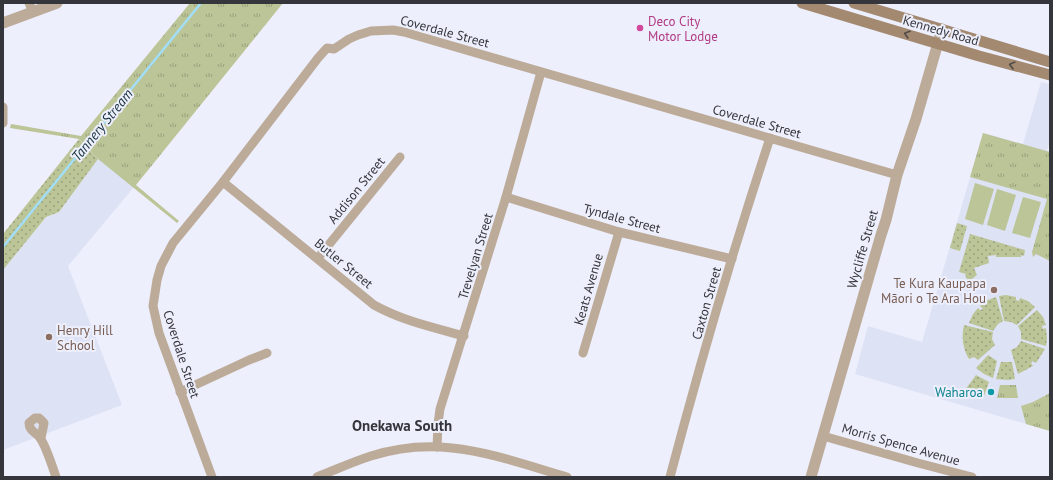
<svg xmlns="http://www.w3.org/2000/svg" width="1053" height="480" font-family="'PT Sans',sans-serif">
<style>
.built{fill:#dee2f5}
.grass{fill:url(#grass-dots)}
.park{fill:url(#park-tufts)}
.pitch{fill:#bbc597}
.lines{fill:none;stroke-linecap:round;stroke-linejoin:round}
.stream{stroke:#a3def8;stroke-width:2.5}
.minor{stroke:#bdab9a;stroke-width:9}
.tertiary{stroke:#bdab9a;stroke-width:11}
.secondary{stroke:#a38970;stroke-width:11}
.oneway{stroke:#504b48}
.hotel-dot{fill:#d1479c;stroke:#edeffc;stroke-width:1.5}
.education-dot{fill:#8d6e63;stroke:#edeffc;stroke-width:1.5}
.culture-dot{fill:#0f9aa8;stroke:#edeffc;stroke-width:1.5}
.labels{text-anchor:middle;stroke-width:4;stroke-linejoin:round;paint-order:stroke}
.hotel-label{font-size:13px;fill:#b23c85;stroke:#edeffc;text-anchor:start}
.street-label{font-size:13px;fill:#35363b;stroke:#edeffc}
.education-label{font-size:13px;fill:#785e54;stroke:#edeffc;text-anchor:end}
.culture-label{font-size:13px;fill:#0d838f;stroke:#edeffc;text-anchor:end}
.water-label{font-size:14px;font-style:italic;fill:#132f3a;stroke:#edeffc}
.quarter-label{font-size:15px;font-weight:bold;fill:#35363b;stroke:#edeffc}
</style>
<defs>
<pattern id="grass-dots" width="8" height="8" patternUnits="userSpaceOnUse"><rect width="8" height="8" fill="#bbc597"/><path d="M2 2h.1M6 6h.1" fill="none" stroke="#99a17c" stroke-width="1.8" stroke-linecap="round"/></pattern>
<pattern id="park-tufts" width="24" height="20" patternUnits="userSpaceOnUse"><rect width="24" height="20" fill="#bbc597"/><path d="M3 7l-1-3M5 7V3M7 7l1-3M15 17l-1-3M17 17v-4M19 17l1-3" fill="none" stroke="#99a17c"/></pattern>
</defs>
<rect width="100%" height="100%" fill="#edeffc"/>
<g class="built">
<path d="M1041 82 1050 84V141L1047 151 1050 152V431L855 374 868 326 922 342 983 133 1023 144Z"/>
<path d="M98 159 134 187 68 266 122 405 3 450V270L46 217 59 212Z"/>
</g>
<g class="grass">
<path d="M79 139 98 159 59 212 46 217 3 270V234Z"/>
<path d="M957 223 967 226 960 251 950 248Z"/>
<path d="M970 234 1025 250 1024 256 1021 255V257H996V255L988 256 989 263 974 268 977 275 969 281 965 276 966 274 959 272Z"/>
<path d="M1006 295 1016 297V300L1019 301 1020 298 1028 301 1035 307 1017 325 1011 322 1004 321 999 296Z"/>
<path d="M996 297 1003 321 998 324 993 331 969 323 973 314 978 308 980 310 983 309 980 306 988 300Z"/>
<path d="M1037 310 1043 317 1046 325 1042 326 1043 329 1046 328 1047 339 1046 346 1021 339V332L1018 326Z"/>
<path d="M964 325 993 332 992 339 995 345 978 360 974 357 969 359C963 349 961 337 964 325Z"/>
<path d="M1021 341 1045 349 1036 363 1033 361 1031 363 1033 366 1018 374 1011 350 1017 347Z"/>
<path d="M988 355 997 361 993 378 984 374 976 368Z"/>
<path d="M1001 362H1012L1015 379 1008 380 996 379Z"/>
<path d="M976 375 989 382 984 396 965 390Z"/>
</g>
<g class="park">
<path d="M190 3H283L136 185 179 221 177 223 98 159 79 139 10 128 11 124 81 136Z"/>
<path d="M983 133 1050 152V261L1036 254 1033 257 1032 252 1047 199 970 177Z"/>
<path d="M1000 385H1016L1018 398H997Z"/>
<path d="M1050 393V431L1026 424 1021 406 1033 402Z"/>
</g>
<g class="pitch">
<path d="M975 183 994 189 983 225 965 219Z"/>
<path d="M997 189 1016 195 1005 231 987 225Z"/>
<path d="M1023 197 1041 202 1030 238 1012 233Z"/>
</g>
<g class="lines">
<path class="stream" d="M3 247 201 3"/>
<g class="minor">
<path d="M29 3 33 12"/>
<path d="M3 107V123"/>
<path d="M223 182 374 305C403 321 432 327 464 336"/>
<path d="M506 197 619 232 732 259"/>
<path d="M318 258 400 157"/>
<path d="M583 353 619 232"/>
<path d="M180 392 249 360 267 353"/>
<path d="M823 436 918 463 972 477"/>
<path d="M41 438 44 423 39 418H35L29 423C29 431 36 432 40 438 45 444 53 468 56 477"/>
<path d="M437 447 438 424 440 409 506 197 541 72"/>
<path d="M212 477 159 333 153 306 157 280 161 266 173 243 223 182 318 58 327 48 334 49 349 39 358 35 371 31 393 30 404 32 897 175"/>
<path d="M317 477C335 470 352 462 371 456 396 448 426 445 452 448 491 452 529 466 567 477"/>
<path d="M670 477C700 363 733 250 770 138"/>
</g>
<g class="tertiary">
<path d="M3 23 57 3"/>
<path d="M811 477 881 235 886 220 897 175 916 119 942 29"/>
</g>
<g class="secondary">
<path d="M802 3 979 56 1050 75"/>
<path d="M854 3 1050 62"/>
</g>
</g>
<defs><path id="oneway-chevron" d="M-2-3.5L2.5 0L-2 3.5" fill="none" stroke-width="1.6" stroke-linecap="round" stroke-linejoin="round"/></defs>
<g class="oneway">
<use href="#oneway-chevron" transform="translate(907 34) rotate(-163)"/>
<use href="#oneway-chevron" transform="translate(1012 65) rotate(-165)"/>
</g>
<circle class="hotel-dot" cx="640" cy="28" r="4"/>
<g class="education-dot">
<circle cx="994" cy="290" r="4"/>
<circle cx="49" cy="337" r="4"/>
</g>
<circle class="culture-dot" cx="991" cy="392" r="4"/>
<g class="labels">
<g class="hotel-label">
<text x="648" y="26">Deco City<tspan x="648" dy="15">Motor Lodge</tspan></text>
</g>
<g class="street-label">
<text transform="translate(941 30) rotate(16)" y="5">Kennedy Road</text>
<text transform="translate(445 31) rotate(15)" y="5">Coverdale Street</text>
<text transform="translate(757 121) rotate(16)" y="5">Coverdale Street</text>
<text transform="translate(356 190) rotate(-51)" y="5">Addison Street</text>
<text transform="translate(622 218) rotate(15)" y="5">Tyndale Street</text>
<text transform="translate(862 249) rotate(-74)" y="5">Wycliffe Street</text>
<text transform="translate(475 256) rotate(-73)" y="5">Trevelyan Street</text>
<text transform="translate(344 263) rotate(39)" y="5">Butler Street</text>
<text transform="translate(588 289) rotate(-74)" y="5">Keats Avenue</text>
<text transform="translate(706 303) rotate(-74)" y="5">Caxton Street</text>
<text transform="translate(182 354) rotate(72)" y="5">Coverdale Street</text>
<text transform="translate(901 444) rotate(16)" y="5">Morris Spence Avenue</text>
</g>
<g class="education-label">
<text x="986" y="288">Te Kura Kaupapa<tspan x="986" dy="15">Māori o Te Ara Hou</tspan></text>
<text x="57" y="335" text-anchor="start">Henry Hill<tspan x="57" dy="15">School</tspan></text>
</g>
<g class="culture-label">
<text x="983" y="397">Waharoa</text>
</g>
<g class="water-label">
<text transform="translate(102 125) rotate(-51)" y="5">Tannery Stream</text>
</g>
<g class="quarter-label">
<text x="402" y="431">Onekawa South</text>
</g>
</g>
<rect width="1053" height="480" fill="none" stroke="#35363b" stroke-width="8"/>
</svg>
